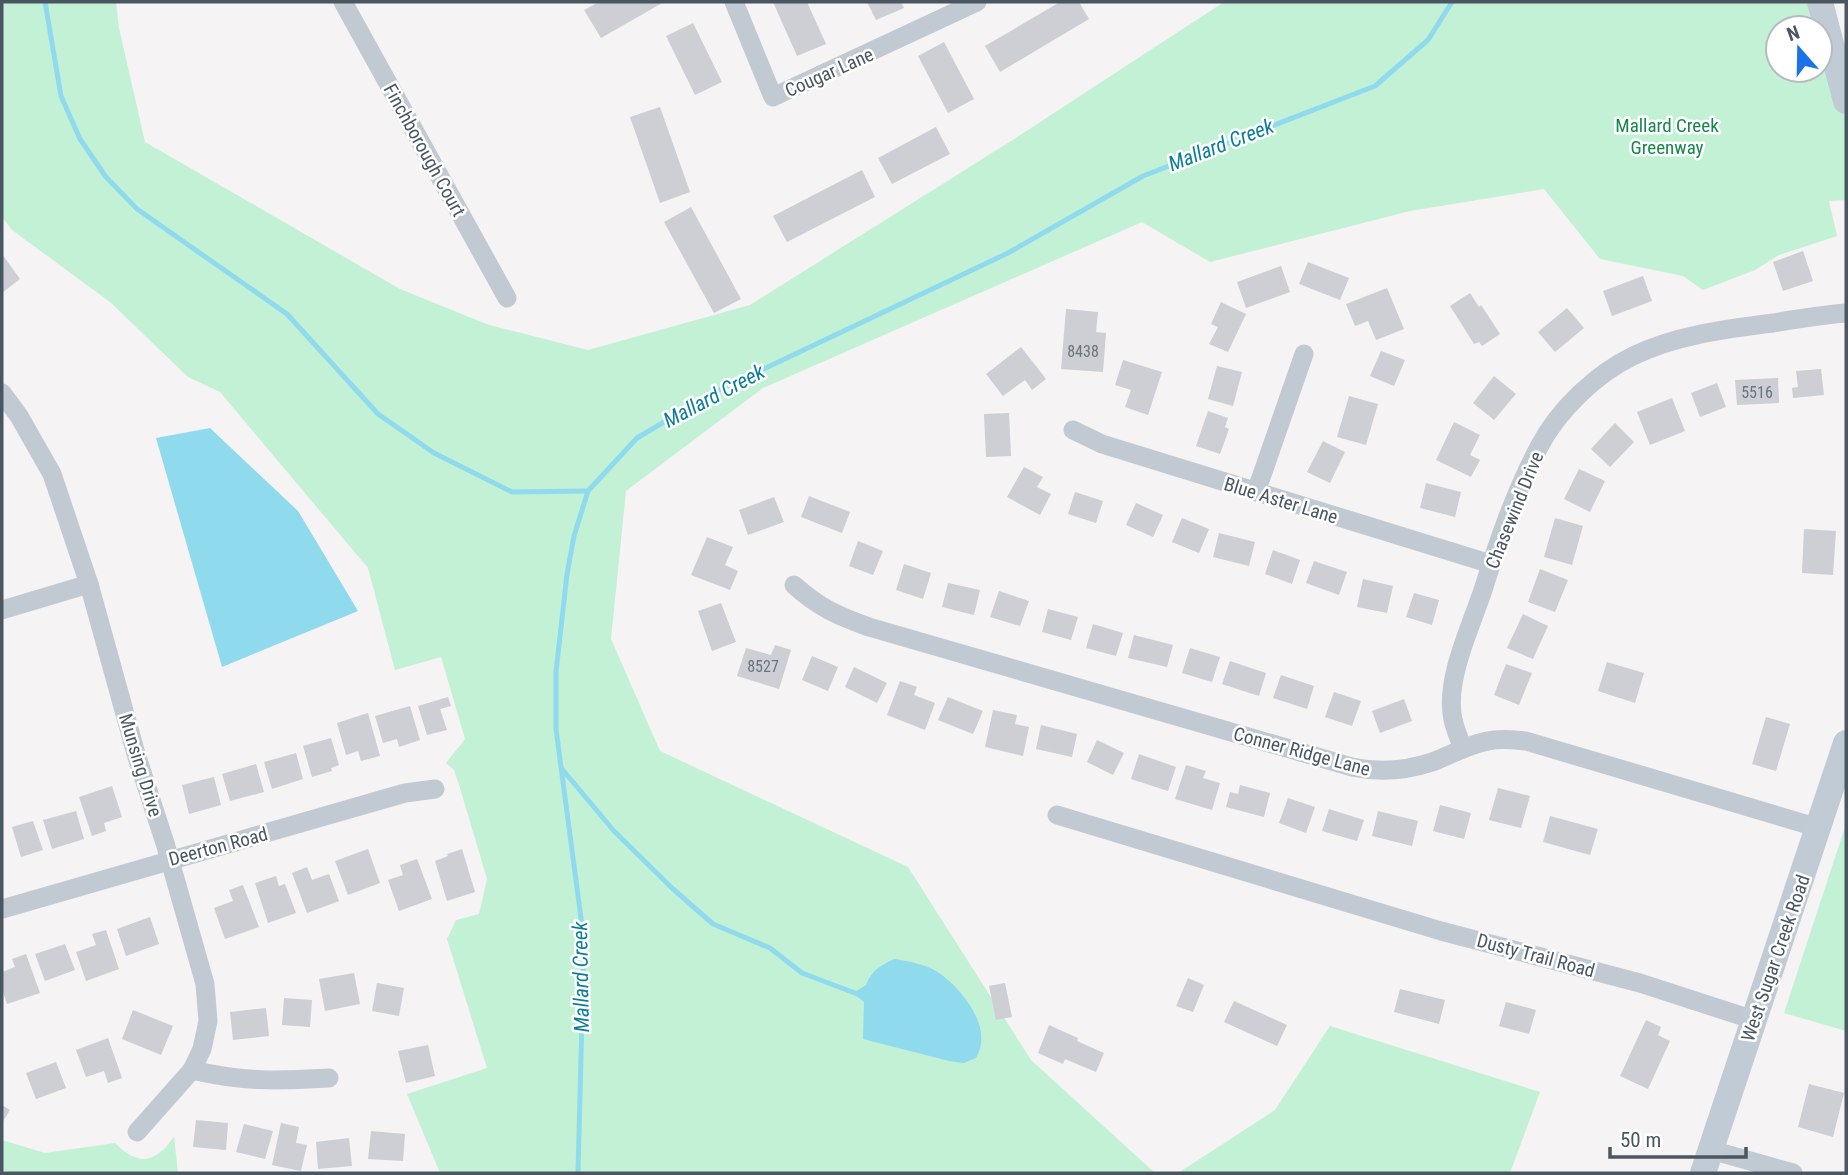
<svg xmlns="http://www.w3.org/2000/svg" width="1848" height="1175" font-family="'Roboto Condensed',sans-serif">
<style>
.green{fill:#c3f1d5;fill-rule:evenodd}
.water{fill:#90daee}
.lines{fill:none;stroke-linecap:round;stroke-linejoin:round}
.stream{stroke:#90daee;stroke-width:5}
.building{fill:#cdcfd5}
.minor{stroke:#c1cad2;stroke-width:19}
.secondary{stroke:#c1cbd6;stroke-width:26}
.labels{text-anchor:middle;stroke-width:5;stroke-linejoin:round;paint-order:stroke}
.number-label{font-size:16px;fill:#6b747e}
.street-label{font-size:19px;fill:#4a5661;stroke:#fff}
.park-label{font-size:19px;fill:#17864f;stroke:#fff}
.water-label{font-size:21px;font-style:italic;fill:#0c7c9b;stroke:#fff}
</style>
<rect width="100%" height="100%" fill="#f5f3f3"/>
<g class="green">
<path d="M2 2H116L119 28 145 142 400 289 489 325 588 350 750 305 1011 141 1224 2H1820L1846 104V200L1829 201 1837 236 1779 255 1755 270 1703 290 1683 276 1600 259 1544 189 1410 211 1210 262 1142 222 763 388 626 491 611 639 660 751 908 867 1031 1060 1155 1173H440L407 1094 487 1068 447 939 456 920 479 914 487 879 460 788 454 770 446 763 465 739 441 657 395 670 368 568 220 392 188 377 110 302 12 230 2 217ZM1778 28H1820V70H1778Z"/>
<path d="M1846 824V1031L1784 1013Z"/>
<path d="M1330 1026 1540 1092 1510 1173H1178L1275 1110Z"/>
<path d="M174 1137 178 1173H14L2 1170V1140L45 1153 115 1143C139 1167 155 1163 174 1137Z"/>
</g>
<g class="water">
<path d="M210 428 298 511 358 611 222 667 156 438Z"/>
<path d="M894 959C908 961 924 964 936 971 957 984 985 1017 981 1043 981 1048 978 1053 976 1058L964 1063 949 1061 863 1039 864 1002 853 993 866 985C871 971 881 965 894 959Z"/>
</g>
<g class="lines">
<g class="stream">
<path d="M45 2 61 96 80 139 106 177 137 209 287 314 378 414 434 453 512 492 588 491"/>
<path d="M562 769 614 831 673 889 713 924 770 948 802 973 860 995"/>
<path d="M578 1173 584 941 556 729V672L567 574 574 536 588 491 637 438 713 393 1008 253 1143 176 1375 86 1428 40 1452 2"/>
</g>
</g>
<g class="building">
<path d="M599 2H664L601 38 584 10Z"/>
<path d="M773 2H807L826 44 797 56Z"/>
<path d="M867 2H901L904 8 876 20Z"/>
<path d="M1060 2H1079L1089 19 1000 72 985 46Z"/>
<path d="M693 23 722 82 695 95 666 36Z"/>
<path d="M944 42 974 99 948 113 918 56Z"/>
<path d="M660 107 690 192 660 203 630 117Z"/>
<path d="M936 127 950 154 892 184 878 158Z"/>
<path d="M862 170 875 197 787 242 773 216Z"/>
<path d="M691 207 741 299 714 313 664 222Z"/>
<path d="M1803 251 1813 281 1783 291 1773 262Z"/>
<path d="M2 254 20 279 2 293Z"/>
<path d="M1308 262 1349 278 1340 300 1299 284Z"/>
<path d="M1281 266 1290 292 1246 308 1237 282Z"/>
<path d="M1643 276 1652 301 1612 316 1603 291Z"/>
<path d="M1387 288 1404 329 1376 340 1368 321 1355 326 1346 304Z"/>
<path d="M1470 293 1479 307 1481 305 1500 334 1482 346 1479 342 1474 344 1450 306Z"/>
<path d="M1221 302 1246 314 1228 352 1209 344 1218 327 1211 324Z"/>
<path d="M1567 308 1584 328 1555 352 1538 332Z"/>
<path d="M1066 309 1098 312 1096 332 1106 333 1103 372 1061 369Z"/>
<path d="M1021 347 1046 379 1032 390 1025 380 1003 396 986 374Z"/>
<path d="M1381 351 1405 360 1394 386 1370 376Z"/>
<path d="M1123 360 1162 372 1148 415 1125 407 1131 390 1115 385Z"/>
<path d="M1217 366 1242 372 1233 406 1208 399Z"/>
<path d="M1821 369 1824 395 1793 398 1792 388 1798 387 1796 371Z"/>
<path d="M1494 376 1516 394 1494 420 1473 403Z"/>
<path d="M1778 378 1779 403 1737 405 1735 380Z"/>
<path d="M1717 383 1726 407 1700 417 1691 393Z"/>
<path d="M1349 396 1378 404 1366 445 1337 437Z"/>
<path d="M1672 398 1685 431 1650 445 1637 412Z"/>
<path d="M1208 411 1228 418 1225 427 1229 429 1220 454 1196 446Z"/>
<path d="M1009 413 1011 456 986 457 984 414Z"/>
<path d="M1454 422 1480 435 1470 455 1480 460 1471 477 1436 460Z"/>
<path d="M1615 423 1634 442 1610 467 1591 449Z"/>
<path d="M1323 441 1345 452 1330 483 1307 472Z"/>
<path d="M1024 467 1043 477 1037 487 1051 494 1040 515 1007 497Z"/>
<path d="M1579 469 1605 481 1590 512 1564 499Z"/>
<path d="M1426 483 1461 492 1455 517 1420 508Z"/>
<path d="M1075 492 1103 501 1096 523 1068 514Z"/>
<path d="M809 496 850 512 842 533 801 517Z"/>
<path d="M774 497 784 522 748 535 739 510Z"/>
<path d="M1136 503 1163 515 1153 537 1126 525Z"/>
<path d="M1182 518 1209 529 1199 553 1172 542Z"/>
<path d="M1555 518 1583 526 1572 565 1544 557Z"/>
<path d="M1804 529 1836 531 1833 575 1802 573Z"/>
<path d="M1219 533 1255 542 1249 566 1213 557Z"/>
<path d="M707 537 733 547 725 565 738 571 730 590 691 575Z"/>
<path d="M858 541 883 551 873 575 849 566Z"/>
<path d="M1273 550 1300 560 1292 584 1265 574Z"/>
<path d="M1314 561 1347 572 1339 595 1306 583Z"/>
<path d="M904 564 931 573 923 599 896 590Z"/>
<path d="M1540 569 1568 580 1555 612 1528 602Z"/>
<path d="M1363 579 1393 586 1387 613 1357 607Z"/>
<path d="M948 583 980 590 974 615 942 607Z"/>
<path d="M999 591 1029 601 1020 626 990 617Z"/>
<path d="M1414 593 1439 600 1432 625 1406 617Z"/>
<path d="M721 603 736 642 712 651 698 611Z"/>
<path d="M1048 609 1078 617 1071 640 1042 632Z"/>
<path d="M1523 614 1548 626 1533 659 1507 648Z"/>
<path d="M1093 624 1123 633 1116 656 1086 648Z"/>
<path d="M1134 635 1173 645 1167 667 1128 658Z"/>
<path d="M775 645 791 650 779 689 737 676 746 648 771 655Z"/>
<path d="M1190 648 1220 657 1212 682 1182 673Z"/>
<path d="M812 656 838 667 828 691 802 680Z"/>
<path d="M1230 661 1266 673 1259 696 1222 684Z"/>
<path d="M1607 662 1644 673 1635 703 1598 691Z"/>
<path d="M1506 664 1532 673 1519 705 1494 695Z"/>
<path d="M854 667 887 683 877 703 845 687Z"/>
<path d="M1281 675 1314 686 1307 709 1273 698Z"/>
<path d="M900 681 917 687 914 695 935 703 925 730 887 715Z"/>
<path d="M1334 692 1361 701 1352 726 1325 717Z"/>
<path d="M448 697 451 706 440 709 447 730 427 735 418 706Z"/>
<path d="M948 697 983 711 973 734 938 720Z"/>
<path d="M1404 699 1412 721 1380 733 1372 711Z"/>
<path d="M410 706 420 740 399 747 397 739 383 743 375 716Z"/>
<path d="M993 710 1017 715 1015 724 1029 727 1023 756 985 747Z"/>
<path d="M368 713 380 756 361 761 358 751 346 755 337 723Z"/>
<path d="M1766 717 1790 724 1776 771 1752 764Z"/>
<path d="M1041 725 1077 734 1072 757 1036 749Z"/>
<path d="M331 738 339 765 331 768 332 771 312 777 303 746Z"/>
<path d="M1097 740 1124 753 1113 775 1087 762Z"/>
<path d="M296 753 303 779 272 789 264 762Z"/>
<path d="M1139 754 1176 767 1168 791 1131 779Z"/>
<path d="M256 764 264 792 230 801 222 774Z"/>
<path d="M1186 765 1206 771 1203 778 1220 783 1212 810 1175 799Z"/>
<path d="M214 777 221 805 189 814 182 785Z"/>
<path d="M1240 785 1270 793 1264 817 1226 807 1230 792 1238 794Z"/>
<path d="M112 786 122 817 104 823 106 831 92 836 79 797Z"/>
<path d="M1498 788 1530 796 1521 828 1489 820Z"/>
<path d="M1288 798 1315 807 1306 833 1279 823Z"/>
<path d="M1440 805 1471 813 1464 839 1433 831Z"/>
<path d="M1329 809 1364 820 1357 841 1322 831Z"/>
<path d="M76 811 84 839 52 849 43 820Z"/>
<path d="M1378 811 1418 821 1412 846 1372 836Z"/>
<path d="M1550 816 1598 829 1590 855 1543 842Z"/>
<path d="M33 821 43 850 21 857 12 827Z"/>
<path d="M368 849 380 883 348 895 335 861Z"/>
<path d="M462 849 475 892 447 901 435 861 448 856 447 854Z"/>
<path d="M417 859 432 899 399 911 388 880 403 875 400 865Z"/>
<path d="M307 867 312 880 329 874 339 901 307 913 292 873Z"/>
<path d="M276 876 279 886 285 884 296 913 268 923 255 883Z"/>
<path d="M243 885 259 927 225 939 214 908 233 901 229 890Z"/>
<path d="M150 917 159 944 126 956 117 929Z"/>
<path d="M106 930 119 969 86 981 76 952 96 945 92 934Z"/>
<path d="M65 944 75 970 45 981 35 954Z"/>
<path d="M26 954 40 993 7 1004 2 989V972L15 967 12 959Z"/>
<path d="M354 973 360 1004 325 1011 319 979Z"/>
<path d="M1188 978 1204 985 1193 1012 1176 1006Z"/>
<path d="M377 983 404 988 399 1016 372 1011Z"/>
<path d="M1005 983 1012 1017 996 1020 989 986Z"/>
<path d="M1400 989 1445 1000 1439 1024 1394 1012Z"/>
<path d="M284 998 312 1000 310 1027 282 1025Z"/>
<path d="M1234 1001 1287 1025 1277 1046 1224 1022Z"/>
<path d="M1506 1002 1536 1010 1529 1034 1499 1026Z"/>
<path d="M266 1008 269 1036 233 1040 230 1012Z"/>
<path d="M133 1010 173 1026 161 1055 122 1039Z"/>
<path d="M1646 1020 1661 1027 1658 1035 1670 1041 1648 1089 1620 1076Z"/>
<path d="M1049 1025 1078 1038 1077 1041 1104 1053 1096 1072 1065 1059 1063 1064 1038 1053Z"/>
<path d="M108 1038 122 1078 108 1083 104 1071 86 1077 76 1050Z"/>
<path d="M428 1045 435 1076 406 1083 398 1051Z"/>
<path d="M56 1062 66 1088 36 1099 26 1073Z"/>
<path d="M1809 1084 1844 1093 1833 1137 1798 1127Z"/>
<path d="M2 1105 10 1110 2 1123Z"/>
<path d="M196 1120 228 1123 226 1150 193 1147Z"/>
<path d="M281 1123 299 1127 296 1143 307 1145 301 1171 272 1165Z"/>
<path d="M244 1124 273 1131 265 1159 236 1152Z"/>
<path d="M371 1131 405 1134 403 1161 368 1159Z"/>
<path d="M349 1138 352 1166 318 1169 316 1142Z"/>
</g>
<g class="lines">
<g class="minor">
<path d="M343 2 507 298"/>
<path d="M734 2 773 97 977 2"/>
<path d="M2 393 19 416 52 474 89 584 136 754 165 843 205 984 208 1021 202 1049 192 1070 137 1132"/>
<path d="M1073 430 1102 444 1491 564"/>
<path d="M1256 492 1304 354"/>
<path d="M794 585C818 607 838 616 869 627L1352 767C1380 773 1405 771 1432 762 1451 755 1469 744 1488 741 1501 738 1514 740 1526 741L1819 828"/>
<path d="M2 610 89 584"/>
<path d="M1463 749C1459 737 1453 726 1452 713 1447 676 1471 626 1483 590 1498 542 1515 492 1539 447 1558 410 1596 374 1633 356 1676 335 1726 329 1773 323 1797 319 1822 315 1846 313"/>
<path d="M1057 815 1441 931 1640 983 1754 1020"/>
<path d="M2 909 405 793 435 789"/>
<path d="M192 1070C243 1082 277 1081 329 1078"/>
<path d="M1711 1150 1793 1173"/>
</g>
<g class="secondary">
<path d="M1820 2 1846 101"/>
<path d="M1703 1173 1846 743"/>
</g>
</g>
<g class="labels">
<g class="number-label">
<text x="1083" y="357">8438</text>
<text x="1757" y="398">5516</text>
<text x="763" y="672">8527</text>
</g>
<g class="street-label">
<text transform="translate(829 72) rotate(-24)" y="7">Cougar Lane</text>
<text transform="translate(425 150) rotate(61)" y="7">Finchborough Court</text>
<text transform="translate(1281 500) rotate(17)" y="7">Blue Aster Lane</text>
<text transform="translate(1514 510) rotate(-68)" y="7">Chasewind Drive</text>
<text transform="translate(1302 751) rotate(15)" y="7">Conner Ridge Lane</text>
<text transform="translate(141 765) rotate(73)" y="7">Munsing Drive</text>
<text transform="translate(218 846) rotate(-15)" y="7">Deerton Road</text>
<text transform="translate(1536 955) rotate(15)" y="7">Dusty Trail Road</text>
<text transform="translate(1775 958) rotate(-71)" y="7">West Sugar Creek Road</text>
</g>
<g class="park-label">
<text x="1667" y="132">Mallard Creek<tspan x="1667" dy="22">Greenway</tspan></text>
</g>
<g class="water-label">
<text transform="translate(1221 145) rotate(-21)" y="7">Mallard Creek</text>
<text transform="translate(714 396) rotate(-28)" y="7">Mallard Creek</text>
<text transform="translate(581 977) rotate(-91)" y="7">Mallard Creek</text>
</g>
</g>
<rect width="1848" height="1175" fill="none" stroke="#4a5661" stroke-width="7"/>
<g transform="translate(1799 49) rotate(340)"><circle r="33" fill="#ffffff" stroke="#b7bbc0" stroke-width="2"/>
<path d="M0-5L12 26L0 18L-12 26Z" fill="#1a73e8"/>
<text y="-10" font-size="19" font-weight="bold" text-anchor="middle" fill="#4a5661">N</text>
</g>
<path d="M1610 1147v10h136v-10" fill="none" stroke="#4a5661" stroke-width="3.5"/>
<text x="1620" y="1147" font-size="21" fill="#4a5661" stroke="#ffffff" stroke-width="5" paint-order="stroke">50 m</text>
</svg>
